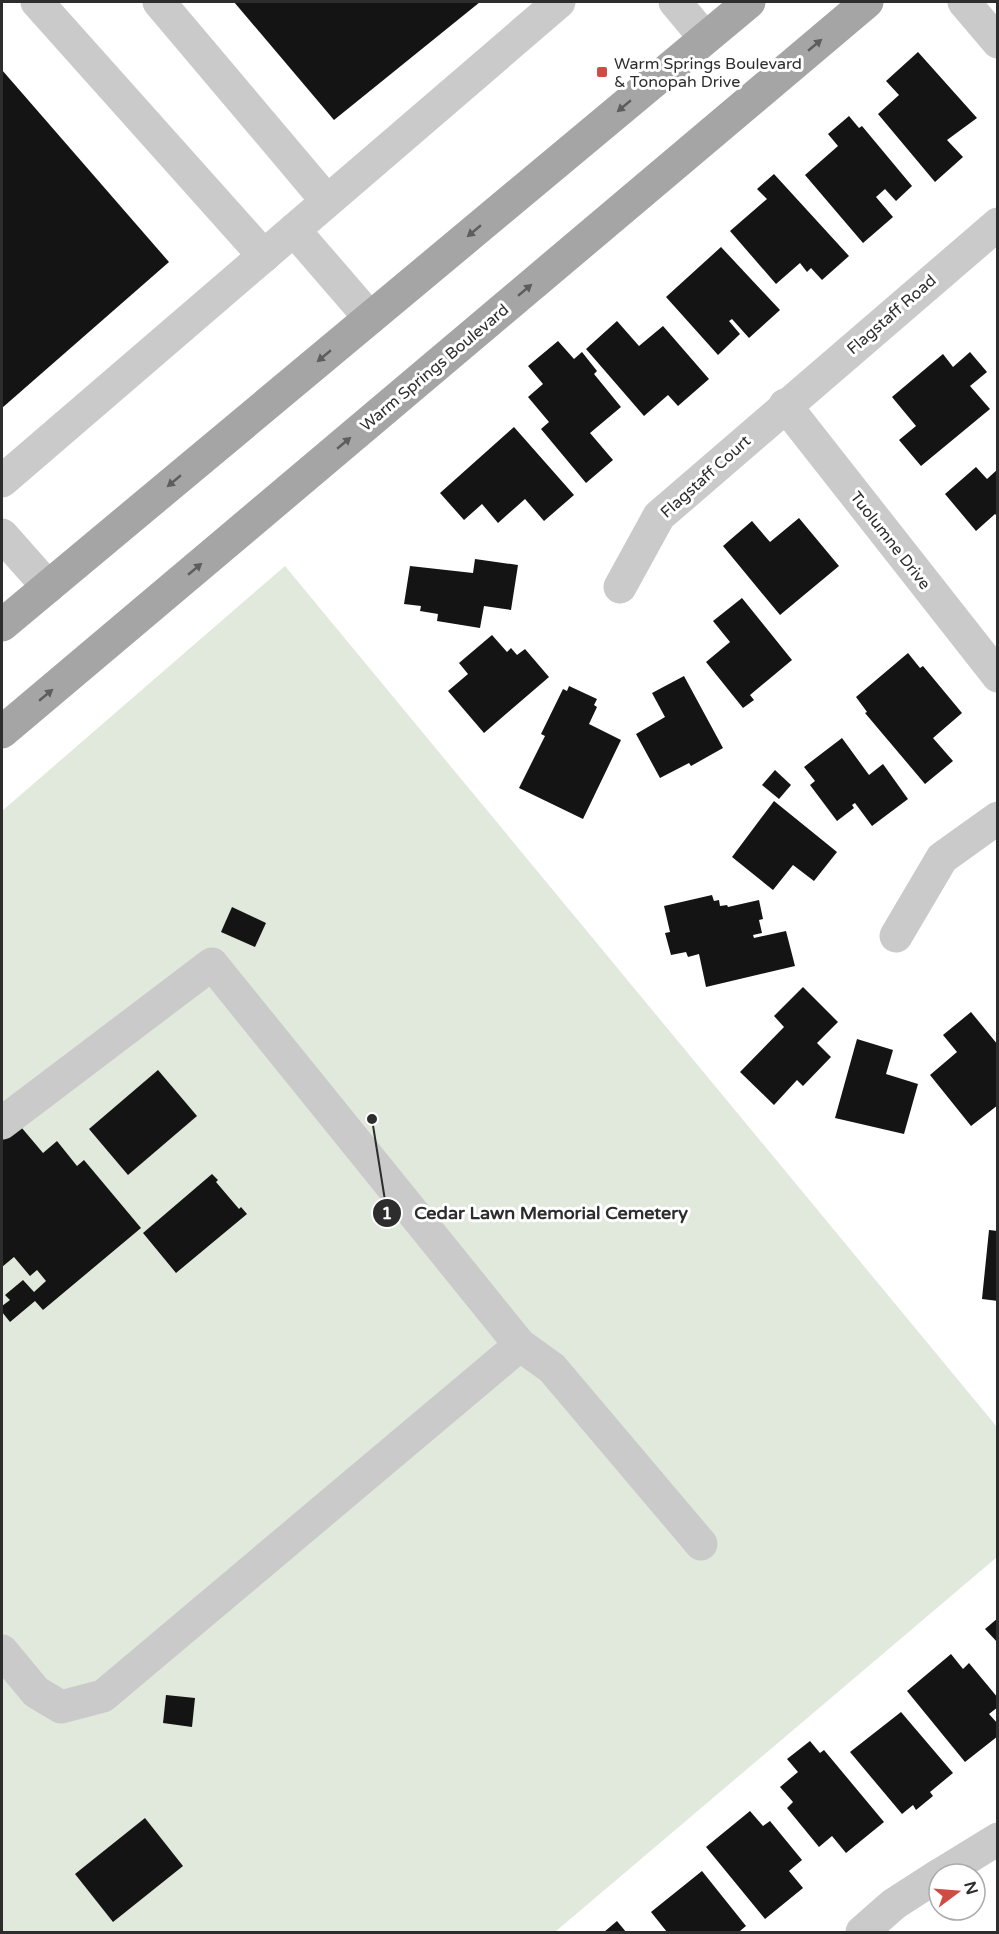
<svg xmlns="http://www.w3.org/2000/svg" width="999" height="1934" font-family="'Varela Round',sans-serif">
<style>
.green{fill:#e1e9dc}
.building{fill:#141414}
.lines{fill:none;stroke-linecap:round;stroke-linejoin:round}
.minor{stroke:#cacaca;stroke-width:33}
.major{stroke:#a5a5a5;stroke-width:33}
.oneway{fill:#5d5d5d}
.poi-dot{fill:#d04c42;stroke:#fff;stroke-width:2}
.labels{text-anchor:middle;stroke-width:6;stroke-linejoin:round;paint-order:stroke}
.poi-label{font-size:16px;fill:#2d2d2d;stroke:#fff;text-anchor:start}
.street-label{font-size:16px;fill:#2d2d2d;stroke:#fff}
.leader{fill:none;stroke:#2d2d2d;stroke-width:2}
.callout-dot{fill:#2d2d2d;stroke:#fff;stroke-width:2}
.mark-label{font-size:18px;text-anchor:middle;font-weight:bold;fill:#fff}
.callout-label{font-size:18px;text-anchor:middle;font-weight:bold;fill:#2d2d2d;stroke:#fff;stroke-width:6;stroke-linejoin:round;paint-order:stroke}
</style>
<rect width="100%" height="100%" fill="#fff"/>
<path class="green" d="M285 566 997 1427V1557L555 1932H2V811Z"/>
<g class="building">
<path d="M234 2H480L334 120Z"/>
<path d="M918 52 977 118 947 140 963 157 935 182 878 114 899 95 886 81Z"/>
<path d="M2 70 169 262 2 408Z"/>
<path d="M849 116 859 128 862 126 912 186 896 201 885 189 876 197 893 217 863 243 805 175 838 146 828 134Z"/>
<path d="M774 174 849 256 822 280 811 268 807 272 800 263 776 284 730 231 767 199 757 189Z"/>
<path d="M721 247 780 310 749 338 732 319 729 321 740 334 718 355 666 297Z"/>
<path d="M617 321 639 346 663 326 709 379 678 406 668 395 644 416 586 349Z"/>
<path d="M558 341 574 359 582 352 597 371 594 374 621 407 590 433 613 460 586 483 541 429 549 422 528 397 543 384 528 366Z"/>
<path d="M970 352 987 372 970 386 990 409 921 466 899 440 916 426 892 397 943 354 953 367Z"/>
<path d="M514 427 574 495 544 521 525 499 498 523 482 504 464 520 440 493Z"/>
<path d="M976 467 987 479 998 469V517L995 514 976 531 945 494Z"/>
<path d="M799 518 839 566 780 615 723 546 752 521 770 542Z"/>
<path d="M475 559 518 565 511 610 484 606 480 628 437 621 438 614 420 611 421 606 404 604 410 566 473 573Z"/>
<path d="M742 598 792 660 750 695 754 700 743 708 706 662 730 642 713 621Z"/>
<path d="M492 635 507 652 511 648 517 655 525 649 549 677 484 733 448 691 468 674 459 663Z"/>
<path d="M908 653 920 668 923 666 962 713 933 738 953 761 925 784 865 713 867 712 856 697Z"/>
<path d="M684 676 723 748 691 766 689 763 660 778 636 734 665 717 652 693Z"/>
<path d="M569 686 597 699 594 705 597 707 589 724 621 740 583 819 519 788 545 736 541 734 563 689 567 691Z"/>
<path d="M842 738 869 775 883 764 908 799 872 826 855 803 852 805 854 808 837 821 810 785 815 781 804 767Z"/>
<path d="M775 770 791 785 779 799 762 785Z"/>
<path d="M774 801 837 852 814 881 793 865 773 890 732 857Z"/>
<path d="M712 895 714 901 719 900 720 906 727 905 728 907 759 900 763 919 759 920 762 933 753 935 754 938 786 931 795 966 706 987 699 954 688 957 686 952 671 955 665 933 670 932 664 906Z"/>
<path d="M232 907 266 923 255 947 221 932Z"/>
<path d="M803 987 838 1022 817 1043 831 1057 803 1086 797 1080 774 1105 740 1072 784 1027 774 1016Z"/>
<path d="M971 1012 998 1045V1105L971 1126 930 1075 957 1052 943 1035Z"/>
<path d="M857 1039 893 1050 886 1074 918 1084 904 1134 835 1118Z"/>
<path d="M158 1070 197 1116 128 1175 89 1129Z"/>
<path d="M16 1121 43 1153 57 1141 77 1166 84 1160 141 1228 43 1310 35 1301 10 1322 2 1312V1306L10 1300 5 1295 23 1280 34 1292 46 1281 37 1270 30 1276 14 1257 2 1267V1134Z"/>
<path d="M212 1174 218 1180 216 1182 239 1209 241 1207 247 1214 176 1273 143 1233Z"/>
<path d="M989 1230 998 1231V1301L982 1299Z"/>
<path d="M998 1618V1643L985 1629Z"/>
<path d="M951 1654 963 1669 969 1663 998 1698V1707L989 1714 998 1724V1736L965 1762 907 1691Z"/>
<path d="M166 1695 195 1698 192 1727 163 1723Z"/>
<path d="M901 1712 953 1773 930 1792 933 1796 916 1810 913 1805 902 1814 850 1752Z"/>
<path d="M810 1741 820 1753 824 1750 884 1822 846 1853 832 1836 819 1847 787 1808 793 1802 780 1787 798 1772 787 1759Z"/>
<path d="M750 1811 763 1826 770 1821 802 1860 789 1871 803 1888 765 1919 706 1847Z"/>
<path d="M145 1818 183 1866 113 1922 75 1874Z"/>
<path d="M702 1871 746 1926 740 1931 741 1932H667L651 1912Z"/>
<path d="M617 1921 626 1932H604Z"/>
</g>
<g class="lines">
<g class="minor">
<path d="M37 2 264 256"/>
<path d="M159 2 327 201"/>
<path d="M675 2 705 38"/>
<path d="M964 2 998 42"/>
<path d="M294 230 370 318"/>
<path d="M785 405 998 676"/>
<path d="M2 481 559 2"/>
<path d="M2 535 48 587"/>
<path d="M620 587 659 516 998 224"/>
<path d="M896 936 942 858 998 818"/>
<path d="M2 1123 212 964 520 1345 103 1696 61 1707 36 1692 2 1651"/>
<path d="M520 1345 552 1368 701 1544"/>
<path d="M941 1874 998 1839"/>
<path d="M862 1932 894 1904 939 1875"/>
</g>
<g class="major">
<path d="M2 625 749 2"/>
<path d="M2 732 867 2"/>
</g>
</g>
<defs><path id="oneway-solid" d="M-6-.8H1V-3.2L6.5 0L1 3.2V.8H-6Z" transform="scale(1.5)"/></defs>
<g class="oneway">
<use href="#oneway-solid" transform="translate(815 45) rotate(-40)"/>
<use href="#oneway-solid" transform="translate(624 106) rotate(140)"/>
<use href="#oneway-solid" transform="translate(474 231) rotate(140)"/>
<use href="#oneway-solid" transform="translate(525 290) rotate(-40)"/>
<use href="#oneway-solid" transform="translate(324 356) rotate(140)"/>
<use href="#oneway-solid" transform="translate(344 443) rotate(-40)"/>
<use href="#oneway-solid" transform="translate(174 481) rotate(140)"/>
<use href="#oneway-solid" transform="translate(195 569) rotate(-40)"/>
<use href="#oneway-solid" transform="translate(46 695) rotate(-40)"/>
</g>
<rect class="poi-dot" x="596" y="66" width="12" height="12" rx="3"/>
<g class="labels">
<g class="poi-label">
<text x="614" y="69">Warm Springs Boulevard<tspan x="614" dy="18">&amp; Tonopah Drive</tspan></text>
</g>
<g class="street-label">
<text transform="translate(891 314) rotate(-41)" y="6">Flagstaff Road</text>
<text transform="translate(434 367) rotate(-40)" y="6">Warm Springs Boulevard</text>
<text transform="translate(705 476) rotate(-42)" y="6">Flagstaff Court</text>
<text transform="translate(891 540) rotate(52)" y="6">Tuolumne Drive</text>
</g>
</g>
<path class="leader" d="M372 1119L387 1213"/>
<g class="callout-dot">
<circle cx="372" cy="1119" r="6"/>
<circle cx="387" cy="1213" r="15"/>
</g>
<g class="mark-label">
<text x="387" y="1219">1</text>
</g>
<g class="callout-label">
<text x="551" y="1219">Cedar Lawn Memorial Cemetery</text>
</g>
<rect width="999" height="1934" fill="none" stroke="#2d2d2d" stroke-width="6"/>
<g transform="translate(957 1892) rotate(74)"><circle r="28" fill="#ffffff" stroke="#ababab" stroke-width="1.5"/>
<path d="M0-4.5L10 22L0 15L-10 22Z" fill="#d04c42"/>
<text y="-9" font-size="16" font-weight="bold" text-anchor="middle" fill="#2d2d2d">N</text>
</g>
</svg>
